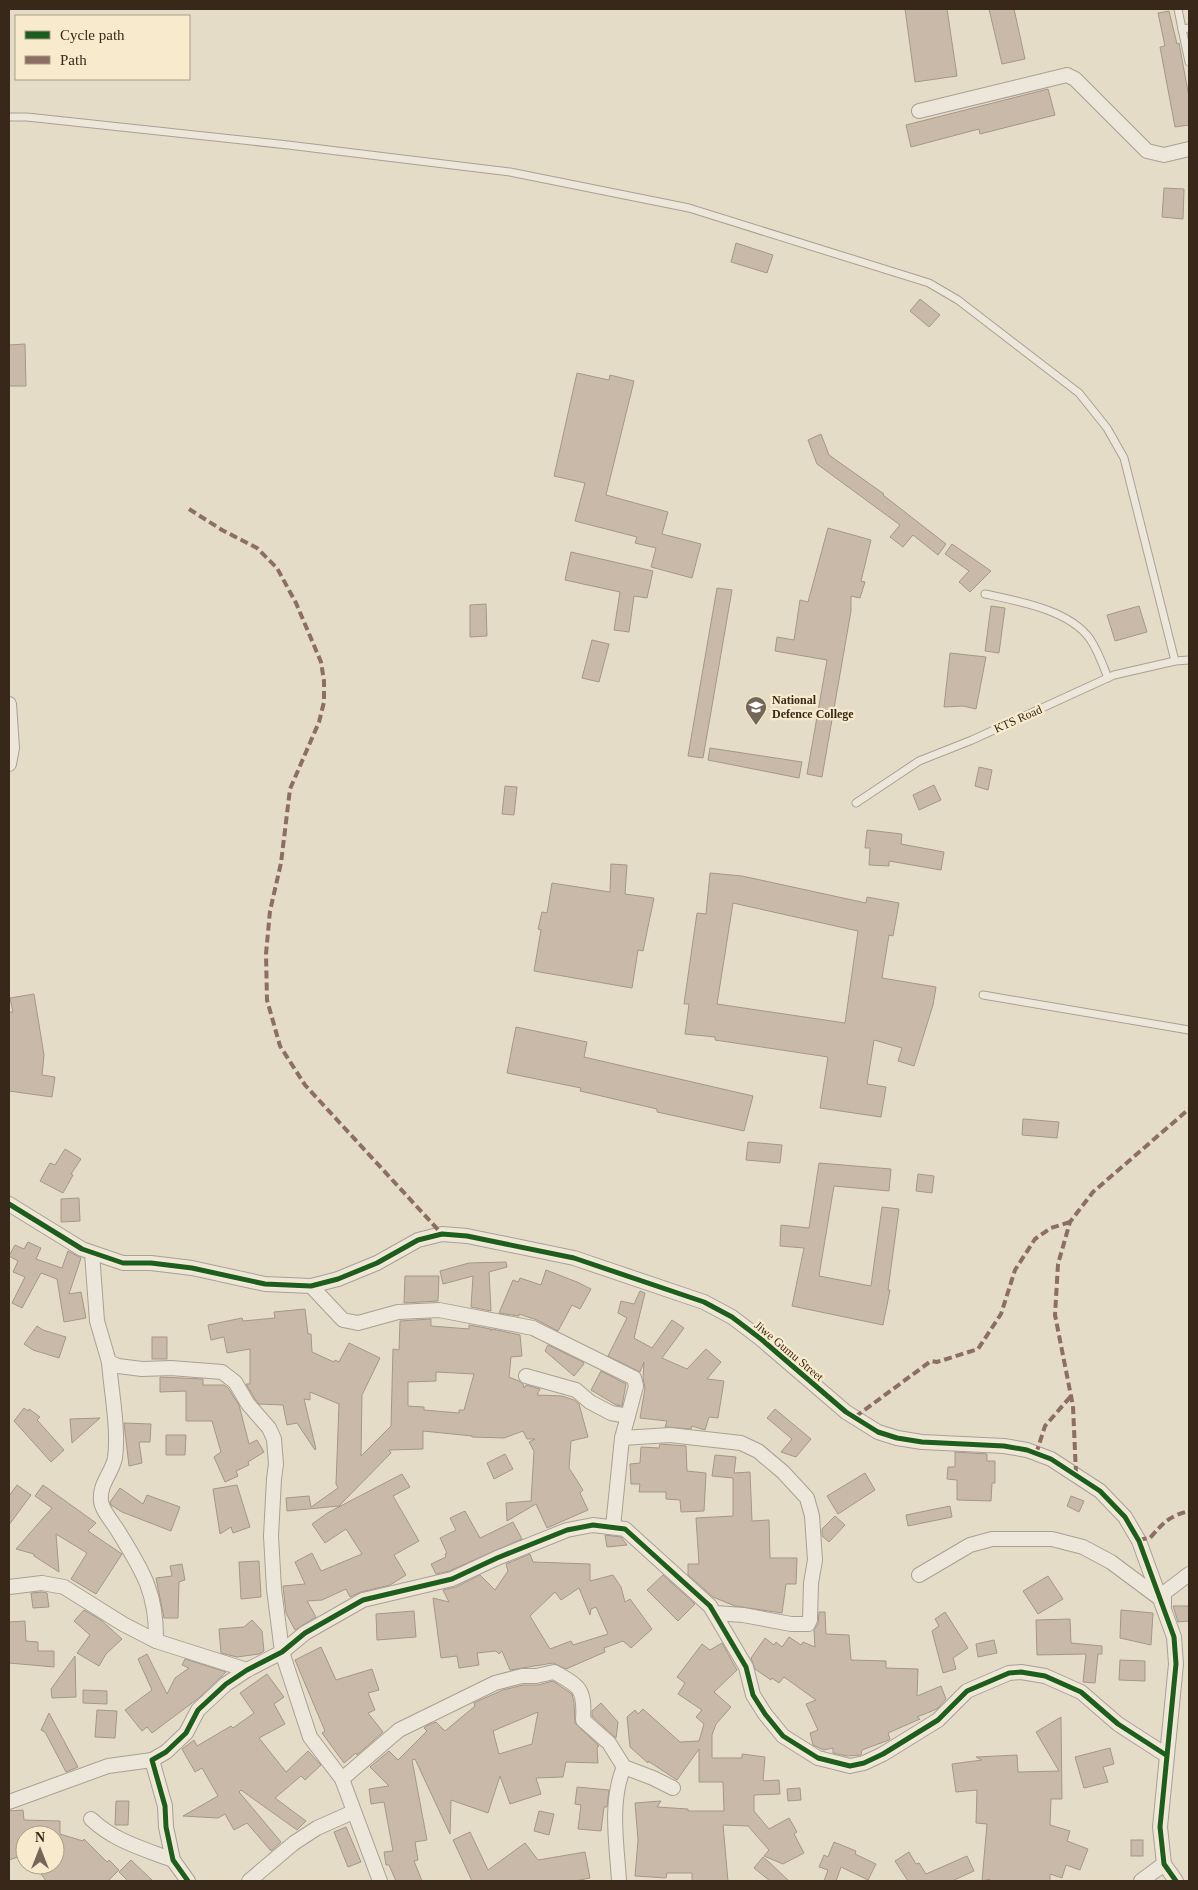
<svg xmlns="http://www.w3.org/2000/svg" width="1198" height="1890" font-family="'Times New Roman',serif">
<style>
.building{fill:#c9b9a9;stroke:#a59788;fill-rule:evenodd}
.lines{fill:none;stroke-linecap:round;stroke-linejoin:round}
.lane-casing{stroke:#a9a092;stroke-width:9}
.street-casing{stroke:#a9a092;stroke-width:16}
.lane{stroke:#ece6db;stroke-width:7}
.street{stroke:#ece6db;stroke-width:14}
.quiet{stroke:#8d6e63;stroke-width:4;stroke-dasharray:8 4;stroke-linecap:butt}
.cycleway-casing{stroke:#f8eacc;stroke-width:8}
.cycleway{stroke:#1b5e20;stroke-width:5}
.labels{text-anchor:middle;stroke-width:4.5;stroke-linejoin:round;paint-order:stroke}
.poi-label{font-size:12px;font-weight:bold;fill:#38281a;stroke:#f8eacc;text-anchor:start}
.street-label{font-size:12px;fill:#38281a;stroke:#f8eacc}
</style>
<rect width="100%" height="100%" fill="#e5dcc8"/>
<g class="building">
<path d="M905 9H947L957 76 915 82Z"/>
<path d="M989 9H1014L1025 59 1002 64Z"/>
<path d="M1169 11 1177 44 1179 43 1189 97V125L1175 127 1160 47 1165 46 1158 13Z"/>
<path d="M1048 89 1055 115 980 134 979 129 911 147 906 125Z"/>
<path d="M1164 188 1184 189 1183 219 1162 217Z"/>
<path d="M736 243 773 255 767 273 731 262Z"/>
<path d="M920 299 940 315 929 327 910 311Z"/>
<path d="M25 344 26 386H9V345Z"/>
<path d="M577 373 609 380 610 375 634 381 606 495 668 512 662 534 701 544 692 578 651 567 656 548 635 543 637 537 575 521 585 483 554 476Z"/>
<path d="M821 434 829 455 884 494 883 495 946 544 938 555 913 535 903 547 890 537 900 525 817 464 808 440Z"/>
<path d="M828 528 871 540 861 581 865 582 860 598 851 596V611L822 777 807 774 827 660 775 651 777 637 794 640 800 600 808 602Z"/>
<path d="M952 544 991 571 970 592 959 582 969 571 945 554Z"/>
<path d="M571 552 653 571 647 598 634 596 629 632 614 630 620 592 565 580Z"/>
<path d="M717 588 732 590 703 758 688 756Z"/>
<path d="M486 604 487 636 470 637V605Z"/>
<path d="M991 606 1005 608 999 653 985 651Z"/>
<path d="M1139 606 1147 632 1115 641 1107 615Z"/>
<path d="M592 640 609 644 599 682 582 678Z"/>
<path d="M950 653 986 657 976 709 963 706 944 707Z"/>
<path d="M710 748 802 762 799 778 708 760Z"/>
<path d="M979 767 992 770 988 790 975 786Z"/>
<path d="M934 785 941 800 919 810 913 795Z"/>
<path d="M505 786 517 787 514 815 502 814Z"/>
<path d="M867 830 902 834 901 844 944 852 941 870 889 861V866L869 865 870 848H865Z"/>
<path d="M611 864 627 865 625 894 654 898 643 951 638 950 632 988 534 971 541 930 538 929 542 912 547 913 552 883 610 892Z"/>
<path d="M710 873 742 876 866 903 867 897 899 903 893 936 889 935 882 978 936 987 933 1005 914 1066 898 1061 902 1048 874 1040 867 1084 886 1087 881 1117 820 1108 828 1057 715 1040V1037L685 1034 689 1004H684L697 913 706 914ZM733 903 858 931 845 1023 717 1004Z"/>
<path d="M34 994 44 1055 42 1075 55 1077 52 1097 9 1091V1012H13L10 998Z"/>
<path d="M516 1027 587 1042 584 1057 753 1096 744 1131 657 1112V1109L580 1091 581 1088 507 1073Z"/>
<path d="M1023 1119 1059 1122 1057 1138 1022 1135Z"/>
<path d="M748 1142 782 1145 780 1163 746 1160Z"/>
<path d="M65 1149 81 1159 71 1174 73 1175 63 1193 40 1181 50 1163 55 1165Z"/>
<path d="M819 1163 891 1169 889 1191 834 1186 819 1276 871 1286 882 1207 899 1209 888 1290H890L883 1325 792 1306 804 1248 780 1246 781 1225 809 1228Z"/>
<path d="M918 1174 934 1176 932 1193 916 1191Z"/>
<path d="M79 1198 80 1221 61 1222V1199Z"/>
<path d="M28 1242 41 1248 36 1259 62 1268 68 1251 81 1258 69 1294 81 1292 86 1318 64 1322 57 1279 41 1273 22 1308 12 1303 25 1277 13 1272 18 1261 9 1256 15 1245 24 1249Z"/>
<path d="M506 1262 507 1267 489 1272 491 1311 471 1307 473 1276 443 1284 440 1271 469 1263Z"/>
<path d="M546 1270 577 1282 591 1289 580 1309 572 1305 558 1331 537 1320 519 1314V1316L499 1313 513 1280 518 1282 520 1278 541 1285Z"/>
<path d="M405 1276H439L438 1301 404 1303Z"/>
<path d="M640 1291 645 1293 634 1338 652 1348 672 1320 684 1328 662 1358 687 1369 706 1349 721 1362 707 1379 724 1381 718 1418 709 1417 705 1430 692 1426 691 1429 665 1427 667 1421 640 1418 645 1388 643 1378 644 1362 640 1372 608 1356 627 1318 618 1313 621 1301 634 1304Z"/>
<path d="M305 1309 308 1334H311L312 1352 334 1362 335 1360 339 1362 349 1343 380 1358 362 1395 361 1456 391 1426 393 1349 399 1350 400 1321 431 1319V1326L469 1329V1325L491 1329V1331L492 1329 520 1335 522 1356 511 1357 509 1377 519 1381 523 1384 524 1388 526 1385 540 1389 537 1395 562 1396 574 1400 579 1404 588 1437 571 1441 569 1468 583 1490 580 1493 588 1510 547 1528 536 1504 507 1521 506 1503 531 1501 534 1451 529 1442 535 1439H527L523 1431 504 1438 472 1437V1436L423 1431V1449L389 1450 391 1453 339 1506 287 1511 286 1498 309 1496 311 1507 338 1488 336 1484 339 1404 310 1392V1400L304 1399 316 1449 315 1450 297 1423 287 1425 283 1405 259 1404 255 1399 246 1384H250V1349L227 1353 224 1337 211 1340 208 1325 242 1318 243 1321 275 1318 274 1312ZM436 1372 474 1374 464 1410H459V1413L424 1410V1407L408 1406V1382L436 1381Z"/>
<path d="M37 1326 43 1330 66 1337 59 1358 33 1350 24 1344Z"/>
<rect x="152" y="1337" width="15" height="22"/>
<path d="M548 1345 583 1362 584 1364 574 1376 545 1351Z"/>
<path d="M601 1371 626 1384 622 1406 616 1405 591 1390Z"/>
<path d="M160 1377 203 1379V1385H224L228 1388 239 1405 249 1444 257 1440 264 1452 248 1462 249 1465 236 1471 238 1476 225 1482 214 1457 221 1452 212 1421H186V1391L160 1392Z"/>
<path d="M24 1408 28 1411 29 1409 40 1417 37 1420 64 1450 51 1462 14 1421Z"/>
<path d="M775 1409 811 1439 796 1457 781 1452 792 1439 767 1418Z"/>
<path d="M100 1418 72 1443 70 1419Z"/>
<path d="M124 1423 151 1424 150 1442H139L142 1463 129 1466Z"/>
<path d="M166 1435H186L185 1455H166Z"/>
<path d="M660 1444 686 1446 687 1471 706 1473 704 1511 681 1512 680 1500 666 1499V1492H639L640 1484H631L630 1464 640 1463 641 1447 659 1448Z"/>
<path d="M955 1452 987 1454V1461H995V1483H992L991 1501 957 1500V1480L947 1479 948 1467H955Z"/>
<path d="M505 1454 513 1469 494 1479 487 1463Z"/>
<path d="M715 1455 736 1457 734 1473 750 1472 752 1521 769 1520 770 1558H797L796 1584H786L782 1613 735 1606 713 1597 688 1575V1564H699L696 1518 733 1516V1478L712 1476Z"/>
<path d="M865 1473 875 1490 838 1514 827 1496Z"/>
<path d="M402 1474 410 1487 393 1496 419 1541 394 1555 406 1575 390 1585 361 1592 350 1597 346 1589 322 1600 307 1601 316 1617 295 1630 286 1613 283 1586 305 1584 295 1562 312 1553 321 1571 362 1554 346 1529 325 1543 312 1524 329 1512Z"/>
<path d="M17 1485 31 1495 9 1525V1496Z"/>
<path d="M43 1485 96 1523 88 1531 122 1554 96 1594 71 1579 87 1553 56 1534 59 1572 34 1556V1554L16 1549 52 1508 35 1496Z"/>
<path d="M237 1485 250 1527 233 1533 231 1527 220 1534 213 1489Z"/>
<path d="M120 1488 143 1504 147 1495 180 1507 171 1531 122 1512 111 1505 110 1502Z"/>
<path d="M1071 1496 1084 1501 1079 1512 1067 1506Z"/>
<path d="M950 1506 952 1517 908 1526 906 1515Z"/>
<path d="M465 1511 480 1538 513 1522 522 1539 449 1571 436 1574 431 1564 446 1557 445 1554 447 1553 440 1538 456 1530 450 1518Z"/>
<path d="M835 1516 845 1525 829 1542 822 1536V1529Z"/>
<path d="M605 1535 621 1537 627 1545 607 1547Z"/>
<path d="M530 1554 533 1562 590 1564V1581L613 1575 621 1587 625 1602 630 1599 652 1629 631 1648 623 1641 604 1648 605 1652 566 1669 553 1663 510 1670 502 1651 499 1654 496 1651 477 1653 479 1665 459 1668 457 1656 441 1658 433 1598 449 1602 443 1590 456 1587 480 1575 495 1590 508 1571 506 1564ZM579 1588 590 1615 591 1609 596 1607 608 1634 573 1645 571 1641 550 1649 530 1616 555 1592 561 1600Z"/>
<path d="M259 1561 261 1597 241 1599 239 1562Z"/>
<path d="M182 1564 185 1580 179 1582 178 1618H164L156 1578 172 1576 170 1566Z"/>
<path d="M663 1575 695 1604 678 1621 647 1590Z"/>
<path d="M1048 1576 1063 1599 1038 1614 1023 1591Z"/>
<path d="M42 1592 47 1593 49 1607 33 1608 31 1593Z"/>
<path d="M1173 1606H1189V1621L1178 1622Z"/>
<path d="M84 1610 101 1620 122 1639 106 1654 99 1666 77 1653 90 1635 74 1621Z"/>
<path d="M1121 1610 1153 1613 1151 1645 1120 1638Z"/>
<path d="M414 1611 416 1637 377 1640 376 1614Z"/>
<path d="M819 1612H825L826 1634 849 1635 851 1660 886 1661V1668L918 1669 917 1696 941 1686 946 1699 937 1709 917 1717 920 1719 888 1733 890 1739 889 1740 862 1750 861 1755 847 1756 833 1753V1748L824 1750 813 1745 810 1733 818 1730 806 1704 816 1700 784 1677 779 1683 772 1678 771 1680 755 1669 751 1658 765 1638 774 1645 776 1642 782 1647 789 1637 801 1645 803 1642 815 1647 814 1630 818 1624Z"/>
<path d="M945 1612 968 1648 953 1658 956 1669 943 1673 932 1631 939 1626 935 1619Z"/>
<path d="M1070 1619 1071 1643 1102 1646V1654H1098L1095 1683 1083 1682 1086 1654 1037 1655 1036 1620Z"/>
<path d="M252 1620 262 1631 264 1651 259 1654 237 1657 221 1653 219 1629 244 1627Z"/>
<path d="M25 1621 26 1641 38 1642V1651H54V1667L9 1663V1622Z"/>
<path d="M994 1640 997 1653 978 1657 976 1644Z"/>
<path d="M722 1643 737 1670 714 1692 731 1707 716 1724 712 1735V1758H742V1754L765 1757 763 1781 779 1780 780 1794 754 1795V1811L769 1829 789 1818 797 1832 794 1834 804 1853 783 1864 764 1856 769 1850 748 1826 723 1825 728 1881H692V1873H667L666 1878 635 1876 638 1840 635 1803 661 1801 657 1807 688 1809V1811H724L723 1782H699V1749L677 1780 648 1761V1763L630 1747 627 1717 635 1710 638 1714 643 1709 680 1742 699 1741 704 1724 696 1717 702 1710 678 1694 685 1683 677 1677 702 1644 710 1650Z"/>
<path d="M321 1647 336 1680 372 1669 379 1690 368 1693 375 1710 368 1713 383 1732 357 1755 356 1753 344 1763 322 1733 325 1731 295 1660Z"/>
<path d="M147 1654 167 1694 175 1678 189 1668 182 1665 185 1659 226 1672 200 1697 152 1733 147 1727 142 1731 125 1710 152 1690 138 1659Z"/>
<path d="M75 1656 76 1697 52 1698 51 1689Z"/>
<path d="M1120 1660 1145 1661V1681L1119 1680Z"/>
<path d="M267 1674 284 1697 274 1704 285 1724 259 1738 286 1772 308 1751 321 1765 305 1780 301 1776 275 1798 306 1821 297 1830 241 1790 239 1792 281 1842 271 1851 247 1823 234 1830 225 1814 218 1818 183 1816 218 1796 202 1768 195 1772 182 1749 194 1740 197 1746 231 1726 233 1728 254 1713 240 1693Z"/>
<path d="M553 1681 572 1694 574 1703 575 1723 599 1746 597 1747 598 1763 566 1762 563 1777 536 1778 541 1794 510 1804 500 1776 488 1813 451 1800 450 1834 415 1759 412 1760 427 1840 415 1842 418 1860 414 1861 422 1881H396L389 1865H386L384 1852 393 1851 384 1802 371 1804 369 1789 389 1786 370 1767 389 1751 398 1760 427 1731 424 1728 426 1726 436 1722 445 1731 475 1706 474 1703 478 1701 503 1690 523 1685H538ZM538 1712 532 1744 499 1754 493 1731Z"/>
<path d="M83 1690 107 1691V1704L83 1703Z"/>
<path d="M601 1703 618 1722 616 1738 592 1716V1711Z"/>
<path d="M97 1710 117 1711 115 1738 95 1737Z"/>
<path d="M49 1713 78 1767 66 1772 45 1732 41 1730Z"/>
<path d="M1061 1717 1062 1799H1051L1050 1825 1070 1831 1067 1841 1088 1849 1080 1870 1066 1865 1062 1878 1050 1874V1881H990V1879L982 1881 987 1824 976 1823 977 1790 956 1792 952 1764 982 1760 976 1757 1017 1755 1018 1772 1059 1771 1036 1732Z"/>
<path d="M1110 1748 1114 1764 1103 1767 1108 1782 1084 1788 1075 1757Z"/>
<path d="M577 1787 609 1790 607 1807H604L601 1831 578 1829 581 1805 575 1804Z"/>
<path d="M800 1788 801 1800 788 1801 787 1789Z"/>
<path d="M116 1801H129L128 1825H115Z"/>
<path d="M23 1810 24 1820 60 1821V1834L83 1841 84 1839 107 1862 109 1860 119 1870 108 1881H46L35 1865H55V1834L25 1835 23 1837 24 1855 9 1860V1811Z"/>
<path d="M539 1811 554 1814 549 1835 534 1831Z"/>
<path d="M346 1827 361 1862 348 1867 334 1832Z"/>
<path d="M470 1832 488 1870 525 1843 538 1860 585 1852 590 1878 575 1881H472L453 1840Z"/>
<rect x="1131" y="1840" width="12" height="16"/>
<path d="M834 1842 856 1851 855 1854 876 1864 868 1880 841 1867 836 1881H824L828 1870 819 1867 824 1855 828 1857Z"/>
<path d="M909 1852 916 1864 919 1863 926 1874 967 1856 974 1871 952 1881H908L895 1861Z"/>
<path d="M763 1857 769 1862 789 1881H770L754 1868Z"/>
<path d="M131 1860 153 1881H128L119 1872Z"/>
</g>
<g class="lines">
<g class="lane-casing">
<g id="lane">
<path d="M1178 9 1182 29 1189 28"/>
<path d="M1182 29 1189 62"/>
<path d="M9 117H27L288 145 510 172 689 208 929 283 958 300 1079 393 1107 428 1124 458 1175 661"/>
<path d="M985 594C1018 601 1070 610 1090 639 1098 651 1103 665 1108 678"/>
<path d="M856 803 919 761 972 740 1114 675 1175 661 1189 660"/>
<path d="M983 995 1189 1030"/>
</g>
</g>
<g class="street-casing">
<g id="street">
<path d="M919 111 1067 75 1075 79 1147 151 1164 155 1189 149"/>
<path d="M9 704 12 748 9 764"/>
<path d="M9 1204 82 1249 123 1263H151L192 1268 265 1284 311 1286 338 1279 377 1263 418 1240 442 1234 467 1236 574 1258 704 1302 732 1317 761 1339 846 1412 878 1432 897 1438 922 1442 1004 1446 1027 1450 1051 1459 1100 1491 1125 1517 1139 1541 1174 1637 1176 1664 1160 1827 1164 1864 1176 1881"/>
<path d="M92 1253 97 1321 109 1362 118 1366 142 1369 171 1368 222 1372 235 1382 248 1404 269 1428 274 1439 276 1464 274 1479 271 1536 274 1589 282 1652 310 1737 342 1779 380 1881"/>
<path d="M311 1286 343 1320 358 1323 398 1312 439 1310 533 1328 634 1378 636 1386 628 1416"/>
<path d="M109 1362C111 1390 119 1430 115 1458 112 1473 99 1484 101 1501 102 1511 113 1522 118 1531 142 1570 157 1592 156 1641"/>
<path d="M526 1376 576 1390 590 1402 611 1413 628 1416 622 1438 613 1527"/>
<path d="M622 1438 670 1435 741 1443 758 1451 783 1472 807 1498 812 1516 815 1560 811 1583 810 1620 808 1624H791L743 1615 715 1613"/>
<path d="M919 1575 970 1545 992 1539H1052L1083 1547 1111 1562 1162 1600"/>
<path d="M9 1587 42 1583 64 1587 123 1624 156 1641 247 1670"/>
<path d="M1164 1606V1593L1189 1574"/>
<path d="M342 1779 399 1730 495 1683 522 1676H536L554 1672C580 1686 585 1689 583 1720L609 1743 624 1767 653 1778 673 1788"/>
<path d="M9 1802 108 1766 152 1760"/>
<path d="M91 1819C114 1841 144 1849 173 1860"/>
<path d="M188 1881 173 1860 166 1827 165 1806 152 1760 166 1752 186 1733 198 1710 226 1684 247 1670 282 1652 305 1633 363 1600 452 1579 497 1558 567 1530 593 1525 625 1529 710 1606 746 1667 753 1695 765 1714 783 1736 818 1758 850 1766 864 1763 883 1754 938 1720 967 1691 1009 1673 1021 1672 1045 1676 1081 1692 1118 1724 1166 1755"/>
<path d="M249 1881 294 1843 317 1828 353 1812"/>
<path d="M619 1881C617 1845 609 1802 624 1767"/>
<path d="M1141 1881 1164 1864"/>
</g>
</g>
<use href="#lane" class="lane"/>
<use href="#street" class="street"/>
<g class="quiet">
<path d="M189 509 222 530 257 548 277 568 296 603 321 662 324 681V702L319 722 290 789 281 863 270 911 266 954 267 1000 280 1046 305 1085 442 1234"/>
<path d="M855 1417 931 1361 937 1362 978 1349 1001 1314 1015 1270 1035 1239 1051 1228 1070 1222"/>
<path d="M1036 1454 1045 1426 1071 1396"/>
<path d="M1076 1474 1073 1406 1055 1315 1058 1264 1070 1222 1093 1192 1189 1109"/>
<path d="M1139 1541 1143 1539 1150 1538C1163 1523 1169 1516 1189 1511"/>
</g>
<g class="cycleway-casing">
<g id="cycleway">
<path d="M9 1204 82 1249 123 1263H151L192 1268 265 1284 311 1286 338 1279 377 1263 418 1240 442 1234 467 1236 574 1258 704 1302 732 1317 761 1339 846 1412 878 1432 897 1438 922 1442 1004 1446 1027 1450 1051 1459 1100 1491 1125 1517 1139 1541 1174 1637 1176 1664 1160 1827 1164 1864 1176 1881"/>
<path d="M188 1881 173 1860 166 1827 165 1806 152 1760 166 1752 186 1733 198 1710 226 1684 247 1670 282 1652 305 1633 363 1600 452 1579 497 1558 567 1530 593 1525 625 1529 710 1606 746 1667 753 1695 765 1714 783 1736 818 1758 850 1766 864 1763 883 1754 938 1720 967 1691 1009 1673 1021 1672 1045 1676 1081 1692 1118 1724 1166 1755"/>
</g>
</g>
<use href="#cycleway" class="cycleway"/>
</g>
<defs>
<g id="school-pin" transform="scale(1.125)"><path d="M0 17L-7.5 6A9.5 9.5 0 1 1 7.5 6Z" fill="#756757" stroke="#f8eacc"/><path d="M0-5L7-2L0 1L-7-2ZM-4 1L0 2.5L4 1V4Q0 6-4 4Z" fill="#fff"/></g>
</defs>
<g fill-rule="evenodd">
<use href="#school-pin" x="756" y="707"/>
</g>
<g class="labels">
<g class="poi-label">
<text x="772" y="704">National<tspan x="772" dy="14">Defence College</tspan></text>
</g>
<g class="street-label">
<text transform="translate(1018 719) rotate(-24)" y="4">KTS Road</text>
<text transform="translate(789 1351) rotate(40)" y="4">Jiwe Gumu Street</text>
</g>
</g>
<rect width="1198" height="1890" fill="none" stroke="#38281a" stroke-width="20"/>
<rect x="15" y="15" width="175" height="65" fill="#f8eacc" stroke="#ab9c85"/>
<rect x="25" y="31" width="25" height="8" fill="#1b5e20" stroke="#ab9c85"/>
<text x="60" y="40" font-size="15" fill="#38281a">Cycle path</text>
<rect x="25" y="56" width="25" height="8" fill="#8d6e63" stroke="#ab9c85"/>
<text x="60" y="65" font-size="15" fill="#38281a">Path</text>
<g transform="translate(40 1850)"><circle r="24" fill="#f8eacc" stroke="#ab9c85"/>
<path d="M0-4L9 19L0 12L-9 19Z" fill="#756757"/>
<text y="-8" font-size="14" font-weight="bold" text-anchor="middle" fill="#38281a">N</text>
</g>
</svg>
